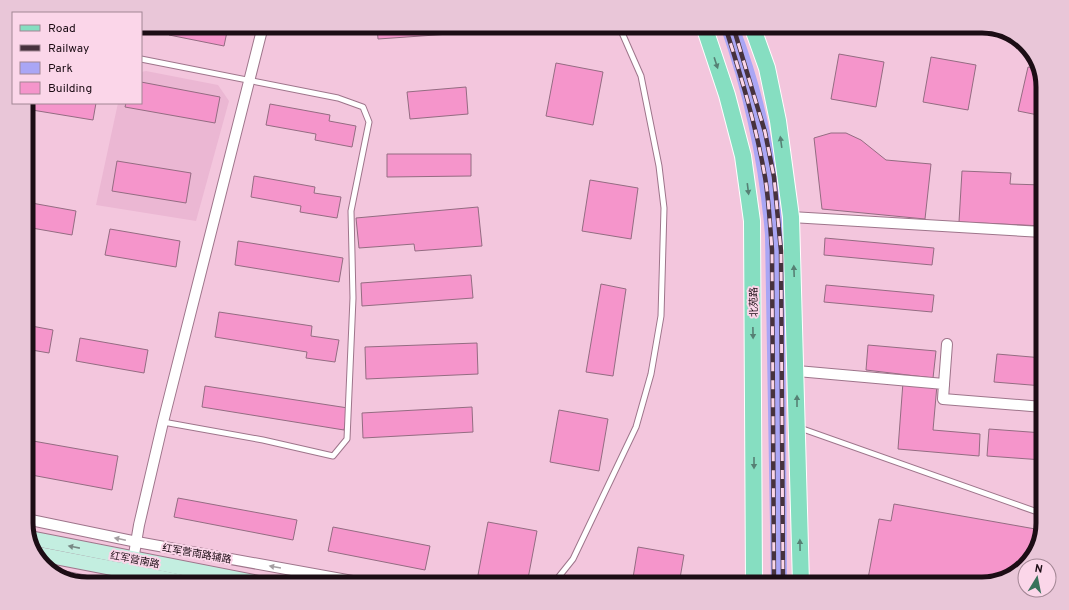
<svg xmlns="http://www.w3.org/2000/svg" width="1069" height="610" font-family="Overpass,'Noto Sans SC',sans-serif">
<style>
.built{fill:#ebb7d3}
.green{fill:#aaa6f5}
.building{fill:#f595cb;stroke:#946c82}
.lines{fill:none;stroke-linecap:round;stroke-linejoin:round}
.lane-casing{stroke:#9e758b;stroke-width:7}
.street-casing{stroke:#9e758b;stroke-width:12}
.secondary-casing{stroke:#9e758b;stroke-width:16}
.primary-casing{stroke:#fff;stroke-width:18}
.lane{stroke:#fff;stroke-width:5}
.street{stroke:#fff;stroke-width:10}
.secondary{stroke:#c3eee0;stroke-width:14}
.primary{stroke:#86dec1;stroke-width:16}
.rail-casing{stroke:#47323d;stroke-width:4.5}
.rail{stroke:#fbd6e9;stroke-width:3;stroke-dasharray:9;stroke-linecap:butt}
.oneway{fill:#568074}
.oneway2{fill:#a49ea1}
.oneway3{fill:#788985}
.labels{text-anchor:middle;stroke-width:4;stroke-linejoin:round;paint-order:stroke}
.street-label{font-size:10px;fill:#1c0d15;stroke:#fbd6e9}
.rim{fill:none;stroke:#1c0d15;stroke-width:5}
</style>
<rect width="100%" height="100%" fill="#f3c6dd"/>
<path class="built" d="M146 71 218 85 229 101 196 221 96 205 118 103H141V72Z"/>
<path class="green" d="M720 26H739C772 112 783 192 785 283L787 584H771L765 235C759 163 744 94 720 26Z"/>
<g class="building">
<path d="M141 26H165L164 31 141 34Z"/>
<path d="M171 26H225L228 27 224 46 169 35Z"/>
<path d="M340 26H356L355 30Z"/>
<path d="M377 26H463L464 33 378 39Z"/>
<path d="M839 54 884 62 876 107 831 99Z"/>
<path d="M931 57 976 65 968 110 923 102Z"/>
<path d="M556 63 603 72 593 125 546 116Z"/>
<path d="M1028 67 1038 69 1043 84V116L1018 111Z"/>
<path d="M141 82 220 97 215 123 125 107 126 103H141Z"/>
<path d="M466 87 468 114 410 119 407 92Z"/>
<path d="M26 103H96L93 120 26 109Z"/>
<path d="M270 104 330 115 329 121 356 126 352 147 315 140 316 134 266 125Z"/>
<path d="M831 133H846L861 140 886 160 931 164 925 219 822 209 814 138Z"/>
<path d="M387 154H471V176L387 177Z"/>
<path d="M117 161 191 173 186 203 112 191Z"/>
<path d="M962 171 1011 173 1010 184 1043 185V226L959 222Z"/>
<path d="M254 176 315 187 314 193 341 197 337 218 300 212 301 206 251 197Z"/>
<path d="M590 180 638 188 631 239 582 231Z"/>
<path d="M26 202 76 211 72 235 26 227Z"/>
<path d="M478 207 482 246 415 251 414 244 359 248 356 218Z"/>
<path d="M110 229 180 241 176 267 105 255Z"/>
<path d="M825 238 934 248 932 265 824 255Z"/>
<path d="M238 241 343 258 339 282 235 265Z"/>
<path d="M471 275 473 298 362 306 361 283Z"/>
<path d="M601 284 626 289 613 376 586 372Z"/>
<path d="M826 285 934 295 932 312 824 302Z"/>
<path d="M219 312 312 326 311 336 339 340 335 362 306 358 307 352 215 337Z"/>
<path d="M26 325 53 330 49 353 26 349Z"/>
<path d="M80 338 148 350 144 373 76 361Z"/>
<path d="M477 343 478 374 366 379 365 347Z"/>
<path d="M868 345 936 351 933 378 866 370Z"/>
<path d="M997 354 1043 358V386L994 382Z"/>
<path d="M903 382 937 385 933 430 980 434 979 456 898 449Z"/>
<path d="M205 386 348 408 344 430 202 407Z"/>
<path d="M472 407 473 432 363 438 362 413Z"/>
<path d="M559 410 608 419 599 471 550 462Z"/>
<path d="M989 429 1043 433V460L987 456Z"/>
<path d="M33 441 118 456 112 490 26 474V451H31Z"/>
<path d="M178 498 297 520 293 540 174 517Z"/>
<path d="M894 504 1041 530 1035 553 1012 576 982 584H867L879 519 891 521Z"/>
<path d="M488 522 537 531 527 584 478 575Z"/>
<path d="M333 527 430 546 425 570 328 551Z"/>
<path d="M638 547 684 555 679 584H632Z"/>
</g>
<g class="lines">
<g class="lane-casing">
<g id="lane">
<path d="M141 59 338 98 363 107 369 122 351 211 353 298 347 439 333 456 263 440 163 422"/>
<path d="M800 428 1043 514"/>
<path d="M553 584 573 559 636 427 651 374 661 316 664 208 659 166 641 76 619 26"/>
</g>
</g>
<g class="street-casing">
<g id="street">
<path d="M791 217 1043 232"/>
<path d="M797 371 944 384 943 399 1043 407"/>
<path d="M944 384 947 344"/>
<path d="M26 519 137 542 369 584"/>
<path d="M56 575 102 584"/>
<path d="M129 584 139 525 163 422 263 26"/>
</g>
</g>
<g class="secondary-casing">
<g id="secondary">
<path d="M30 538 264 584"/>
<path d="M34 553 194 584"/>
</g>
</g>
<g class="primary-casing">
<g id="primary">
<path d="M704 26 727 95 743 156 752 221 754 584"/>
<path d="M752 26 767 68 778 121 791 217 801 584"/>
</g>
</g>
<use href="#lane" class="lane"/>
<use href="#street" class="street"/>
<use href="#secondary" class="secondary"/>
<use href="#primary" class="primary"/>
<g class="rail-casing">
<g id="rail">
<path d="M725 26C741 76 756 125 765 177 769 201 770 226 772 250L774 584"/>
<path d="M733 26 765 132 774 177 781 251 783 584"/>
</g>
</g>
<use href="#rail" class="rail"/>
</g>
<defs><path id="oneway-solid" d="M-6-.8H1V-3.2L6.5 0L1 3.2V.8H-6Z"/></defs>
<g class="oneway">
<use href="#oneway-solid" transform="translate(716 63) rotate(72)"/>
<use href="#oneway-solid" transform="translate(781 142) rotate(-98)"/>
<use href="#oneway-solid" transform="translate(748 189) rotate(83)"/>
<use href="#oneway-solid" transform="translate(794 271) rotate(-92)"/>
<use href="#oneway-solid" transform="translate(753 333) rotate(89)"/>
<use href="#oneway-solid" transform="translate(797 401) rotate(-90)"/>
<use href="#oneway-solid" transform="translate(754 463) rotate(90)"/>
<use href="#oneway-solid" transform="translate(800 545) rotate(-91)"/>
</g>
<g class="oneway2">
<use href="#oneway-solid" transform="translate(120 539) rotate(-168)"/>
<use href="#oneway-solid" transform="translate(275 567) rotate(-170)"/>
</g>
<use class="oneway3" href="#oneway-solid" transform="translate(74 547) rotate(-169)"/>
<g class="labels">
<g class="street-label">
<text transform="translate(753 302) rotate(-91)" y="4">北苑路</text>
<text transform="translate(197 553) rotate(10)" y="4">红军营南路辅路</text>
<text transform="translate(135 559) rotate(11)" y="4">红军营南路</text>
</g>
</g>
<path d="M0 0H1069V610H0ZM87 33H982A54 54 0 0 1 1036 87V523A54 54 0 0 1 982 577H87A54 54 0 0 1 33 523V87A54 54 0 0 1 87 33Z" fill="#e9c6d8" fill-rule="evenodd"/>
<path class="rim" d="M87 33H982A54 54 0 0 1 1036 87V523A54 54 0 0 1 982 577H87A54 54 0 0 1 33 523V87A54 54 0 0 1 87 33Z"/>
<rect x="12" y="12" width="130" height="92" fill="#fbd6e9" stroke="#a28694"/>
<rect x="20" y="25" width="20" height="6" fill="#86dec1" stroke="#a28694"/>
<text x="48" y="32" font-size="12" fill="#1c0d15">Road</text>
<rect x="20" y="45" width="20" height="6" fill="#47323d" stroke="#a28694"/>
<text x="48" y="52" font-size="12" fill="#1c0d15">Railway</text>
<rect x="20" y="62" width="20" height="12" fill="#aaa6f5" stroke="#a28694"/>
<text x="48" y="72" font-size="12" fill="#1c0d15">Park</text>
<rect x="20" y="82" width="20" height="12" fill="#f595cb" stroke="#a28694"/>
<text x="48" y="92" font-size="12" fill="#1c0d15">Building</text>
<g transform="translate(1037 578) rotate(10)"><circle r="19" fill="#fbd6e9" stroke="#a28694"/>
<path d="M0-3L7 15L0 10L-7 15Z" fill="#38725b"/>
<text y="-6" font-size="11" font-weight="bold" text-anchor="middle" fill="#1c0d15">N</text>
</g>
</svg>
